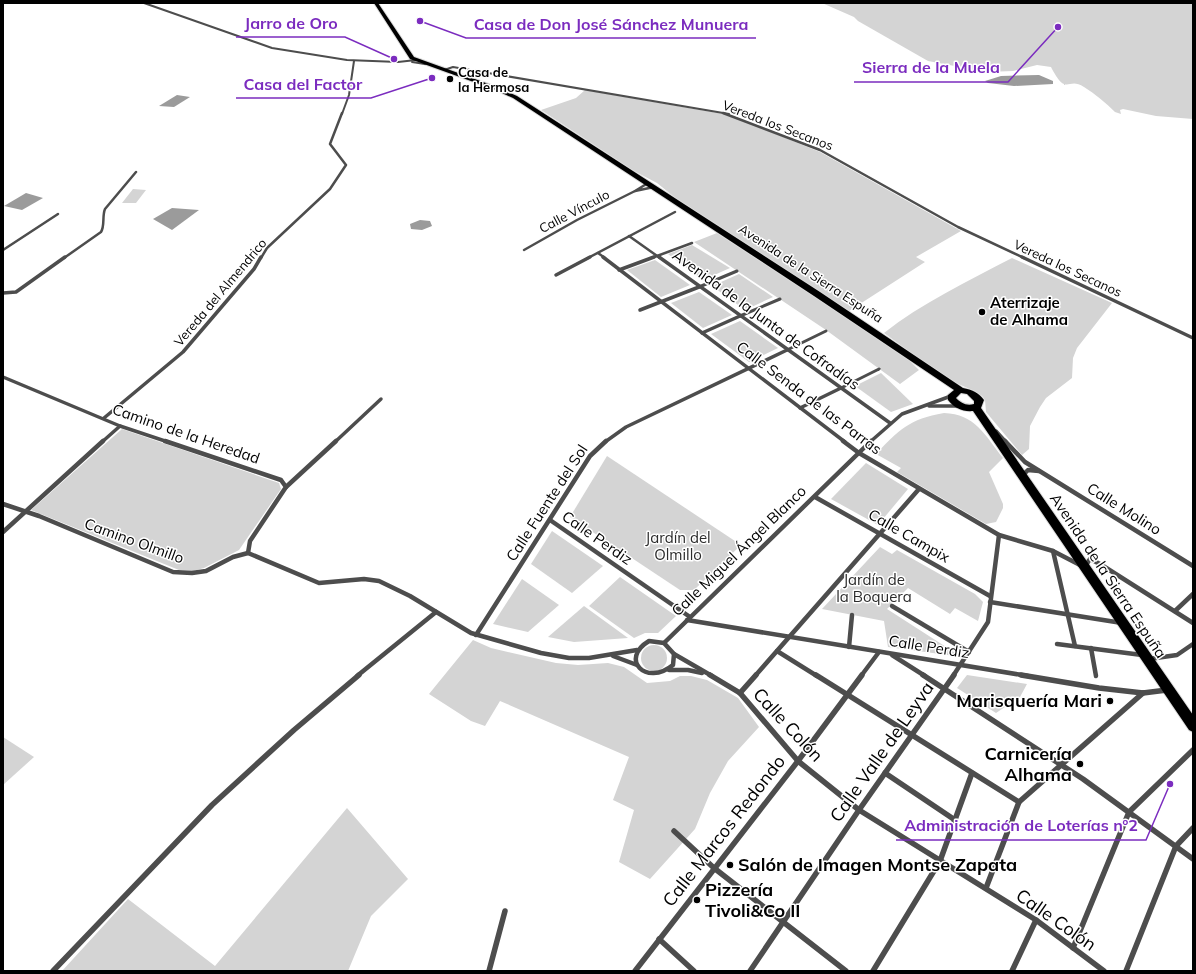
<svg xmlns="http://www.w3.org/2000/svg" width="1196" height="974" font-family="Mulish,sans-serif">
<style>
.green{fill:#d4d4d4}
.water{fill:#9b9b9b}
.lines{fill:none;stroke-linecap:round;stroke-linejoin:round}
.primary-casing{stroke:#dbdbdb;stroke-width:2}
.pedestrian-far1{stroke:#4d4d4d;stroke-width:2.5}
.pedestrian{stroke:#4d4d4d;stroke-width:3}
.minor-far4{stroke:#4d4d4d;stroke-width:2}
.minor-far3{stroke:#4d4d4d;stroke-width:2.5}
.minor-far2{stroke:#4d4d4d;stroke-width:3.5}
.minor-far1{stroke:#4d4d4d;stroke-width:4.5}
.minor{stroke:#4d4d4d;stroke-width:5.5}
.primary{fill:#000;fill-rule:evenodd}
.poi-dot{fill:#000;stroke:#fff;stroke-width:1.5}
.labels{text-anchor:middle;stroke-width:3;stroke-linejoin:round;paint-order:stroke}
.far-poi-label{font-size:13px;font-weight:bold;fill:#000;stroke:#fff;text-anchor:start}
.far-street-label{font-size:13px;fill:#000;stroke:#fff}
.poi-label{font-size:15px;font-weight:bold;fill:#000;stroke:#fff;text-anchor:start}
.street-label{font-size:15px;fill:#000;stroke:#fff}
.park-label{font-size:15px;fill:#2b2b2b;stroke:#fff}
.near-poi-label{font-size:18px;font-weight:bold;fill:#000;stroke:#fff;text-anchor:end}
.near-street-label{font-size:18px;fill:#000;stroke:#fff}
.leader{fill:none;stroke:#7b2cbf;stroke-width:1.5}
.callout-dot{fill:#7b2cbf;stroke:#fff;stroke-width:1.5}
.callout-label{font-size:16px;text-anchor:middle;font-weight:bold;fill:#7b2cbf;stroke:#fff;stroke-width:3;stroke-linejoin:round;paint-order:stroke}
</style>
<rect width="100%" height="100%" fill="#fff"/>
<g class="green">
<path d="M822 3H1193V119L1156 116 1123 109 1120 110 1121 114 1115 112C1106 103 1095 94 1084 87 1067 76 1067 98 1051 67L1037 65 1013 71 987 72 970 71 960 67 928 61 858 21 854 17Z"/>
<path d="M585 90 729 115 820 152 961 231 916 257 925 262 849 311 678 200 657 183 634 171 541 110 576 98Z"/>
<path d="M133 189 146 190 136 203H122Z"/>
<path d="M717 233 869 332 908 359 919 370 900 384 826 330 694 242Z"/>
<path d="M692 245 730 268 703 280 668 254Z"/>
<path d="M1012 258 1112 303 1077 348 1073 358 1072 378 1046 398 1040 407 1030 426 1029 449 1022 455 986 412 985 400 982 396 972 390 947 379 884 333C922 303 968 281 1012 258Z"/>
<path d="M655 260 690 285 661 297 627 270Z"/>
<path d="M739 274 773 297 745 310 712 286Z"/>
<path d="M699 292 732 315 703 328 671 303Z"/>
<path d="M740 321 778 348 749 362 711 334Z"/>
<path d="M881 373 913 404 891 412 855 386Z"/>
<path d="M944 413C975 414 985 435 1003 458L989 472 1003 504V508L996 522 986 524 897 472 901 468 876 454C899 430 909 419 944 413Z"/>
<path d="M122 429 279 483 281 489 239 550 204 568 193 571 179 570 31 510Z"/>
<path d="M607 456 741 545 694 590H680L570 517Z"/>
<path d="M866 463 908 489 878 525 831 499Z"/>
<path d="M552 531 603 566 572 593 531 564Z"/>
<path d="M880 547 892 554 897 550 975 594 983 602 978 621 955 608 950 614 908 588 887 609 957 654 955 656 888 647 884 621 822 609Z"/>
<path d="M620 577 676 616 658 633H645L634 638 589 606Z"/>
<path d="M522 579 559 605 528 632 493 624Z"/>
<path d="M584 606 628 638 574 642 548 637Z"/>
<path d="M473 640 491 648 556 663 578 665 608 663 624 667 647 683 670 681 680 676H691L707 680 738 698 759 727 728 761 710 793 695 829 650 879 619 862 634 810 613 800 629 757 500 701 485 726 471 721 429 694Z"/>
<circle cx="654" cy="658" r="13"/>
<path d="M967 675 1027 684 1020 697 996 713 957 688Z"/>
<path d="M3 737 34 757 3 785Z"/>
<path d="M347 808 408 879 371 916 348 971H62L128 899 215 966Z"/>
</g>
<g class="water">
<path d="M1039 75 1053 81V84L1014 86 988 83 985 81 1001 76Z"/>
<path d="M177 95 190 97 174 107 159 106Z"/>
<path d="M26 193 43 198 22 210 4 206Z"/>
<path d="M172 208 199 210 172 230 153 219Z"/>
<path d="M420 220 430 221 432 226 422 230 411 229 410 224Z"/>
</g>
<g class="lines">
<g class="primary-casing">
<path id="primary" d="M374 3H378L414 57 497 87 517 96 820 292 963 388C972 390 978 392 984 400L981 408 1193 715V732L1189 730 973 411C963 412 954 408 948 400V395L954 390 814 296 513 98 493 89 410 59ZM961 393 967 394 974 401V404C966 406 961 403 956 398Z"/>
</g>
<path class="pedestrian-far1" d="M657 256 692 243"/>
<g class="pedestrian">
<path d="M699 287 737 271"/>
<path d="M740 316 780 299"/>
<path d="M787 350 826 331"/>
<path d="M841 388 879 369"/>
</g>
<g class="minor-far4">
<path d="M144 3 272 48 347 60 398 62 416 60"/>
<path d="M412 62 425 64"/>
<path d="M444 70 453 67 729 114"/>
<path d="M342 114 349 95 354 61"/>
</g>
<g class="minor-far3">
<path d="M723 113 820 150 958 227 1024 258"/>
<path d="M648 183 635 191 654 187"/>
<path d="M629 236 660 258"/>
<path d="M3 250 58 214"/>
<path d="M524 250 577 220 635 191"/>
<path d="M598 253 605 258"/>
<path d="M64 258 101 232C105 226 102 216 105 209L136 172"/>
<path d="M261 258 267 248 330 189 346 165 330 144 342 113"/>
<path d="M588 258 675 212"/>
<path d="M651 258 657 256"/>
</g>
<g class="minor-far2">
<path d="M603 257 845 442"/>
<path d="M659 257 890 423"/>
<path d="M1022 257 1193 338"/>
<path d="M619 270 654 257"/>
<path d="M556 275 590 257"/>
<path d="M3 293 16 292 65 257"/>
<path d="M640 310 699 287"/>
<path d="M702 333 740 316"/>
<path d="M3 377 120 426 168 442"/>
<path d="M929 406H958"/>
<path d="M800 408 841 388"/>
<path d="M104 418 183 352 254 269 261 257"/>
<path d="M996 431 1006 442"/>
<path d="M102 442 120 426"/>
<path d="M335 442 381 399"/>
<path d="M605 442 626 427 787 350"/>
<path d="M870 442 902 414 951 396"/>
</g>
<g class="minor-far1">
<path d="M165 441 281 480 286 487 250 541 248 553"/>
<path d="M843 441 859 453 999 535 1053 551 1080 565"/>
<path d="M1005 441 1025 462 1193 566"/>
<path d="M1022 476 1028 470 1039 471"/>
<path d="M286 487 336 441"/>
<path d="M815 497 990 596"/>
<path d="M3 504 39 516 173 572 192 573 206 571 233 557 248 553 319 583 364 579 379 581 410 596 471 633 541 653 569 658H589L637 650"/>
<path d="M550 520 690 617"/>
<path d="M3 532 103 441"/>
<path d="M1053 551 1075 646"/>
<path d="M1086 565 1090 559 1100 564 1193 623"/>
<path d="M990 602 1122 623"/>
<path d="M892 606 969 652"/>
<path d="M1175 611 1193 594"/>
<path d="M687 620 1028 676"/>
<path d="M476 635 590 456 606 441"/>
<path d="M649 641 664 643 674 654 673 665C646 687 619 659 649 641Z"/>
<path d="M664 643 871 441"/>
<path d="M1057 644 1142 655"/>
<path d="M849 647 852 615"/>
<path d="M1091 648 1096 676"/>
<path d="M777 651 817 676"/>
<path d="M674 654 712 676"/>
<path d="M892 655 925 676"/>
<path d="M613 656 637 665"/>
<path d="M1149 659 1177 655 1193 644"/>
<path d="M669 670H688L702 673"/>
<path d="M357 676 436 612"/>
<path d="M755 676 919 489"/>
<path d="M861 676 879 652"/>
<path d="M953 676 988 622 999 535"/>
</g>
<g class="minor">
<path d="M710 675 740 693 798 761 859 810 1036 920 1104 971"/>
<path d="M816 675 1019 802"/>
<path d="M923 675 1083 779 1193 859"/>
<path d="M1021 675 1099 688 1143 693 1167 690"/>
<path d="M740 693 756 675"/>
<path d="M885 773 955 820"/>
<path d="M674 831 714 868 846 971"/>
<path d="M986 888 1019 802 1143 693"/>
<path d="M659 939 694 971"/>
<path d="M1073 948 1129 812 1193 750"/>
<path d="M53 971 212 805 294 730 359 675"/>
<path d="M489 971 505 911"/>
<path d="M635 971 798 761 862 675"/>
<path d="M750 971 859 810 954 675"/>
<path d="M873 971 940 861 972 773"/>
<path d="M1012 971 1036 920"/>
<path d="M1126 971 1176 846 1193 828"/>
</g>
<use href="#primary" class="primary"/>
</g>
<g class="poi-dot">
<circle cx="450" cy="79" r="4"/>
<circle cx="982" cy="312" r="4"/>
<circle cx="1110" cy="701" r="4"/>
<circle cx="1080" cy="764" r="4"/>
<circle cx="730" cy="865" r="4"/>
<circle cx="697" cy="900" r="4"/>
</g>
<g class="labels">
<g class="far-poi-label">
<text x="458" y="77">Casa de<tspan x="458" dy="15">la Hermosa</tspan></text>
</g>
<g class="far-street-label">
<text transform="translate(778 125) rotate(21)" y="5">Vereda los Secanos</text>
<text transform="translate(574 211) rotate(-28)" y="5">Calle Vínculo</text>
<text transform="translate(1068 268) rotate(25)" y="5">Vereda los Secanos</text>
<text transform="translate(811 273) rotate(33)" y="5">Avenida de la Sierra Espuña</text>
<text transform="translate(220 292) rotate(-50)" y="5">Vereda del Almendrico</text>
</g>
<g class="poi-label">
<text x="990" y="308">Aterrizaje<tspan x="990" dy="17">de Alhama</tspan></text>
</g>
<g class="street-label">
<text transform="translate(766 320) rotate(36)" y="5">Avenida de la Junta de Cofradías</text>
<text transform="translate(809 398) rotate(37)" y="5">Calle Senda de las Parras</text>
<text transform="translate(186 434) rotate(19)" y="5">Camino de la Heredad</text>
<text transform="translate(547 503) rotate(-57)" y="5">Calle Fuente del Sol</text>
<text transform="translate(1124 509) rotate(32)" y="5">Calle Molino</text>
<text transform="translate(909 536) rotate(30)" y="5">Calle Campix</text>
<text transform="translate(597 538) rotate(35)" y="5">Calle Perdiz</text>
<text transform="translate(134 541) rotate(20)" y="5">Camino Olmillo</text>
<text transform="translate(739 551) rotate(-44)" y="5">Calle Miguel Ángel Blanco</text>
<text transform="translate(1108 576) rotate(56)" y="5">Avenida de la Sierra Espuña</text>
<text transform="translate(929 647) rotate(9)" y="5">Calle Perdiz</text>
</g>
<g class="park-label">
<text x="678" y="543">Jardín del<tspan x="678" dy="17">Olmillo</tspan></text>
<text x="874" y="585">Jardín de<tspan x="874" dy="17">la Boquera</tspan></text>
</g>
<g class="near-poi-label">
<text x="1102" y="707">Marisquería Mari</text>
<text x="1072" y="760">Carnicería<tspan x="1072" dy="21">Alhama</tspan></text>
<text x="738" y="871" text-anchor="start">Salón de Imagen Montse Zapata</text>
<text x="705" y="896" text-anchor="start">Pizzería<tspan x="705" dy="21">Tivoli&amp;Co II</tspan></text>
</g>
<g class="near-street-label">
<text transform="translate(788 725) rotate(47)" y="6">Calle Colón</text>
<text transform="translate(882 752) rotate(-55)" y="6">Calle Valle de Leyva</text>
<text transform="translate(724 831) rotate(-52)" y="6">Calle Marcos Redondo</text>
<text transform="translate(1056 920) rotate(35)" y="6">Calle Colón</text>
</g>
</g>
<path class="leader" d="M394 59L345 37H236M420 21L466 38H756M1058 27L1008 82H854M432 78L371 98H236M1170 784L1146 840H896"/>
<g class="callout-dot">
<circle cx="394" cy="59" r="4"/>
<circle cx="420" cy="21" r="4"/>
<circle cx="1058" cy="27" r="4"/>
<circle cx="432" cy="78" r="4"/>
<circle cx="1170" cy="784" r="4"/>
</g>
<g class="callout-label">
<text x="291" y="29">Jarro de Oro</text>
<text x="611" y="30">Casa de Don José Sánchez Munuera</text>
<text x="931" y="73">Sierra de la Muela</text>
<text x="303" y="90">Casa del Factor</text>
<text x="1021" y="831">Administración de Loterías nº2</text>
</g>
<rect width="1196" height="974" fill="none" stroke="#000000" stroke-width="8"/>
</svg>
